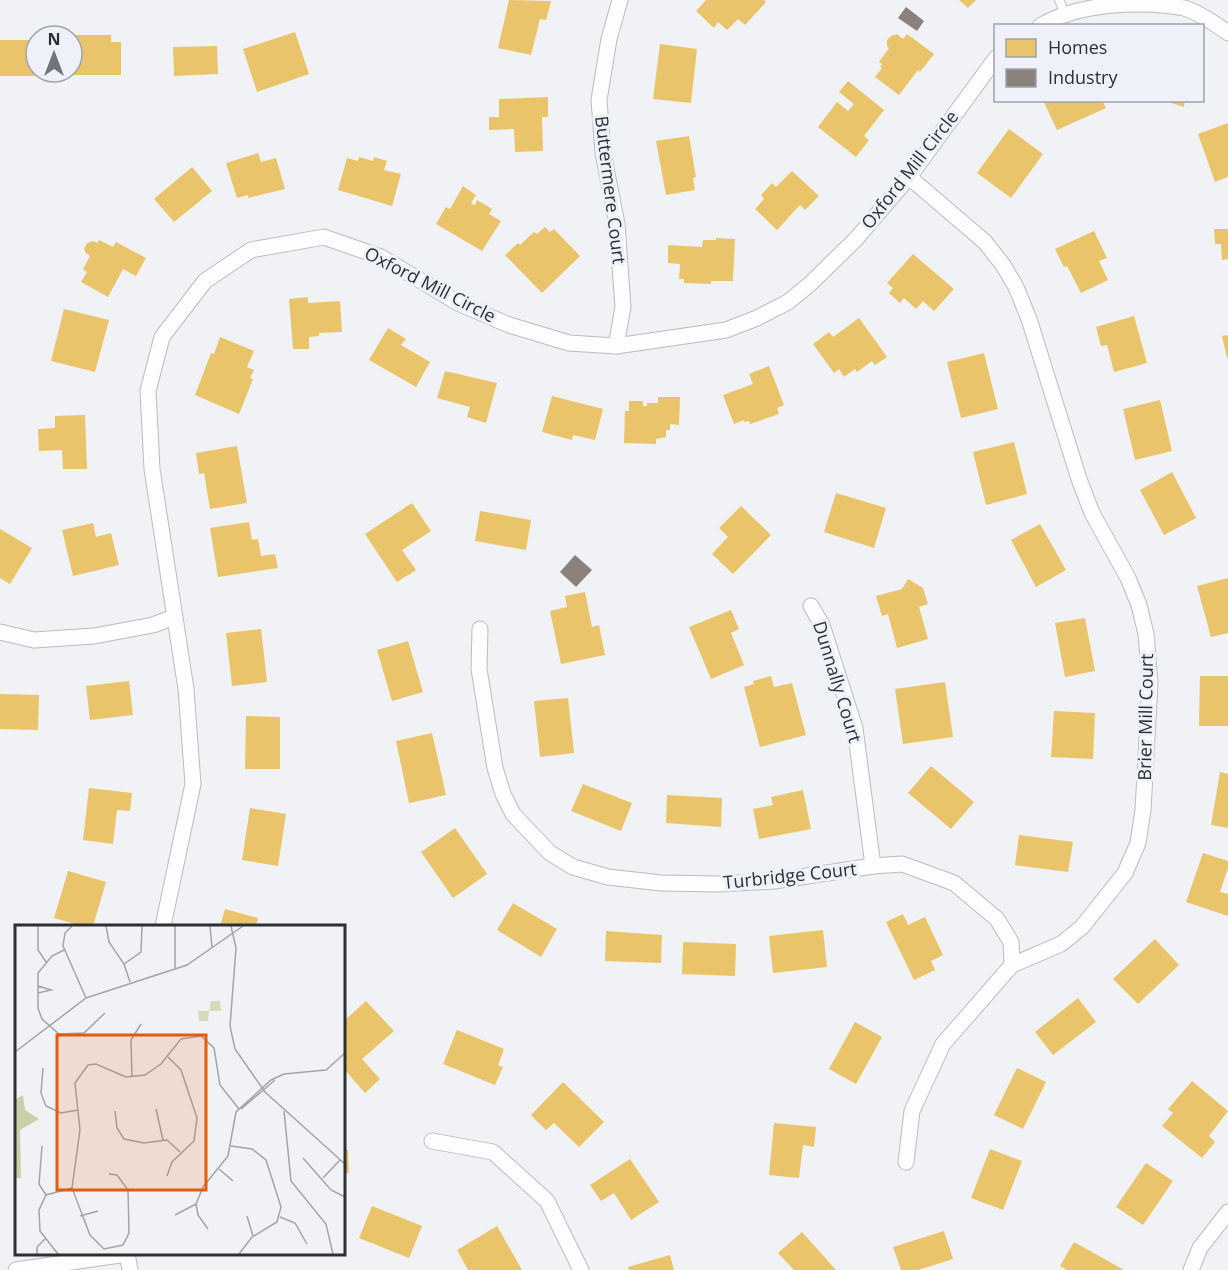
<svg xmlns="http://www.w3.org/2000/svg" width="1228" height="1270" font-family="'Open Sans',sans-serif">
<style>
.homes{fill:#e9c46a}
.industry{fill:#8a817c}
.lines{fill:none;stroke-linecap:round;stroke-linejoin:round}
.lane-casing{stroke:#babbbe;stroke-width:10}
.street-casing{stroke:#babbbe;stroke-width:17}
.lane{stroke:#fdfdfe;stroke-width:8}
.street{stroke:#fdfdfe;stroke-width:15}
.labels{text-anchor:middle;stroke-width:6;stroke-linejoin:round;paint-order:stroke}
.street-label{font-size:18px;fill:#2e2f32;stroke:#eef1f9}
.inset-road{fill:none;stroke:#a3a4a8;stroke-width:1.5}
.view{fill:#e8590c;fill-opacity:0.15;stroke:#e8590c;stroke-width:3}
.inset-edge{fill:none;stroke:#2e2f32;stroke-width:3}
</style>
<rect width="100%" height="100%" fill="#f1f2f6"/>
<g class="homes">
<path d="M509 0 551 1 546 20 540 19 531 55 498 48Z"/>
<path d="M706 0H764L766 2 745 25 738 19 727 30 718 22 714 28 696 11Z"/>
<path d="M959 0H976L968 8Z"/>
<path d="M295 32 309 74 257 92 243 49Z"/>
<path d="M897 34 903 39 907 34 934 54 920 72 918 70 899 95 875 77 882 68 880 67 882 64 879 62 889 48 887 46V40L891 36Z"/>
<path d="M72 35H111V42H121V75H59V72H72Z"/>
<rect x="0" y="40" width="35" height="36"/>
<path d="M660 44 697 49 691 103 653 99Z"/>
<path d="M217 46 218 74 174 76 173 47Z"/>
<path d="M848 81 884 110 864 136 869 140 856 157 818 127 837 102 848 111 854 104 839 92Z"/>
<path d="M548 97V117H542L543 151 515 152 514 129 489 130V117H499V99Z"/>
<path d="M1043 100H1102L1106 108 1057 130Z"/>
<path d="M1162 100H1185L1184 107Z"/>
<path d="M1228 123V177L1215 182 1198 134Z"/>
<path d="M1009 129 1043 154 1011 198 977 173Z"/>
<path d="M689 136 696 177 693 178 695 190 666 195 656 141Z"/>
<path d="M258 153 261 162 276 158 285 189 248 198V195L237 198 226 163Z"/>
<path d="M359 157 373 161 374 157 387 161 384 170 401 174 392 206 338 190 347 158 358 161Z"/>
<path d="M192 167 212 191 174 222 154 199Z"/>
<path d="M792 171 819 196 805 210 800 205 777 230 755 209 764 199 761 195 772 183 776 187Z"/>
<path d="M463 186 476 195 471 203 475 205 477 200 492 209 489 214 501 221 482 251 436 224 446 207 450 209Z"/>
<path d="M545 227 550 232 554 229 580 256 542 293 505 255 518 243 520 245 534 232 537 234Z"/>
<path d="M1214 229H1228V259L1222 260 1221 244H1215Z"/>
<path d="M1094 231 1107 258 1099 261 1108 280 1081 293 1067 266 1064 267 1055 249Z"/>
<path d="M716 238 735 239 733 281H711V284L684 283V279H679L680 264 668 263V245L702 247 703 240H716Z"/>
<path d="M99 240 113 247 116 242 146 258 136 276 123 269 108 297 81 282 87 272 83 269 90 256 86 253 84 249 87 243 93 241 97 243Z"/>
<path d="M913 254 954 289 934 311 923 301 916 309 904 298 900 303 889 293 893 288 887 283Z"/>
<path d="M308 297V303L340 301 342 332 319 333V336L309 337V349H293L289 299Z"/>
<path d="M64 309 109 320 95 372 51 361Z"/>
<path d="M1134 316 1147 363 1114 372 1107 345 1101 346 1096 327Z"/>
<path d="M859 318 887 357 875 365 872 361 857 372 855 369 844 377 839 369 834 373 813 344 829 332 833 337Z"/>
<path d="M388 328 406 339 401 345 430 362 416 387 369 360Z"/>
<path d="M1228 335V358H1227L1222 336Z"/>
<path d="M220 337 254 351 247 367 254 370 250 378 253 379 239 414 195 395 211 353 214 354Z"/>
<path d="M984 353 998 409 961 418 947 362Z"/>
<path d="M769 366 784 405 777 408 779 414 750 424 749 421 744 422V420L734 424 723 395 753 384 749 374Z"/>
<path d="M445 371 497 383 486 423 467 417 470 407 437 398Z"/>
<path d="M552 396 603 409 595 440 573 435 572 440 542 432Z"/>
<path d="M658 397H680L679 425 670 424V430H666V437L656 439V444L624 443 625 411H629V401H643V406H647V403H658Z"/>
<path d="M1160 400 1172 451 1135 460 1123 409Z"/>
<path d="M85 415 87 469H63L62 450 39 451 38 429 55 428V416Z"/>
<path d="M1014 442 1027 494 986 505 973 452Z"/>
<path d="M237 446 247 503 210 509 204 473 199 474 196 453Z"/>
<path d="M1172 472 1196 518 1164 535 1140 490Z"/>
<path d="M836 493 886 508 874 548 824 532Z"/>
<path d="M412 503 431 531 402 550 416 570 397 582 365 534Z"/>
<path d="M741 506 771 535 733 574 712 554 728 537 719 528Z"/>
<path d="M480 511 531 520 526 550 475 541Z"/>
<path d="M249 522 252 540 258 539 261 556 275 554 278 568 218 577 210 528Z"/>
<path d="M93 523 96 537 111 533 119 565 73 576 62 530Z"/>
<path d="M1040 524 1066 570 1036 587 1011 540Z"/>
<path d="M0 529 32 548 10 584 0 578Z"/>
<path d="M1228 578V633L1211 637 1197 586Z"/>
<path d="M908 579 923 588 928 604 919 607 928 639 897 648 888 614 882 616 876 596 902 589Z"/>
<path d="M585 592 592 627 599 625 605 655 561 664 550 611 567 607 565 596Z"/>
<path d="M731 610 739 629 731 633 744 665 711 679 689 627Z"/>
<path d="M1085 618 1095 671 1065 677 1055 623Z"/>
<path d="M261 629 267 682 232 686 226 633Z"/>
<path d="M408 641 423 692 392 701 377 650Z"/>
<path d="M771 676 774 687 792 683 806 735 760 747 744 687 754 684 753 681Z"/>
<path d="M1200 676H1228V726H1199Z"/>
<path d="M129 681 133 715 90 720 86 686Z"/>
<path d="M945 682 953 737 903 744 895 689Z"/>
<path d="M0 694 39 695 38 730 0 729Z"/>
<path d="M568 698 574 753 540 757 534 701Z"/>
<path d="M1054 711 1095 713 1093 759 1051 757Z"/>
<path d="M246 716 280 717V769H245Z"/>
<path d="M432 733 446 795 409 803 396 741Z"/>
<path d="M931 766 974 802 951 829 908 793Z"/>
<path d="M1220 772 1228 774V828L1211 825Z"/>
<path d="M583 784 632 803 621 831 571 811Z"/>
<path d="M89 788 132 793 130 811 117 810 113 844 83 840Z"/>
<path d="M803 790 811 829 759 839 753 809 773 805 771 797Z"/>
<path d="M667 795 722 798 721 827 666 823Z"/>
<path d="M250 808 286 814 278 866 242 860Z"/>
<path d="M455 828 487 874 453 898 421 852Z"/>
<path d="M1019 835 1073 842 1068 872 1015 865Z"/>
<path d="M1203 853 1228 861V868L1220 892 1228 894V916L1186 902Z"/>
<path d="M68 871 106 882 93 926H82L54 918Z"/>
<path d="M513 903 557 929 541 957 497 930Z"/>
<path d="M225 909 258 918 256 926H220Z"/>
<path d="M903 914 908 925 925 917 943 955 931 961 935 970 914 980 886 922Z"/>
<path d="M823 930 827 967 773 973 769 936Z"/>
<path d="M606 931 662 935 661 963 605 961Z"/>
<path d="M1155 939 1179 965 1138 1004 1113 979Z"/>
<path d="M683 942 736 944 735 976 682 974Z"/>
<path d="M1078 998 1096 1022 1053 1055 1035 1032Z"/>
<path d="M366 1001 394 1031 362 1059 380 1079 365 1093 344 1069V1066L347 1062 344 1058V1021Z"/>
<path d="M855 1022 882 1037 856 1084 829 1069Z"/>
<path d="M457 1030 504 1049 498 1065 503 1067 495 1085 443 1064Z"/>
<path d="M1017 1068 1046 1082 1023 1129 994 1115Z"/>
<path d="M1192 1081 1228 1111 1209 1136 1215 1142 1202 1158 1162 1126 1173 1113 1168 1109Z"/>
<path d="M563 1082 604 1122 579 1147 554 1123 546 1130 531 1115Z"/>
<path d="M774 1123 816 1127 814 1147 803 1145 799 1178 769 1175Z"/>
<path d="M990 1149 1022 1161 1003 1210 971 1198Z"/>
<path d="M344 1150H348L349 1173H344Z"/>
<path d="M630 1159 659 1202 631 1220 614 1193 601 1201 590 1185Z"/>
<path d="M1146 1163 1173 1181 1143 1225 1116 1207Z"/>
<path d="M372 1206 422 1226 409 1258 359 1238Z"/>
<path d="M497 1226 522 1270H468L457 1250Z"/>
<path d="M944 1231 953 1259 918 1270H901L893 1247Z"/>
<path d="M802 1232 836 1270H794L778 1253Z"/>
<path d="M1074 1242 1124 1270H1067L1060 1266Z"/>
<path d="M670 1255 674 1270H629L628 1267Z"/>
</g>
<g class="industry">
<path d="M906 7 924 21 917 31 898 18Z"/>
<path d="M575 555 592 570 576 587 560 572Z"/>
</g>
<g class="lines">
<g class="lane-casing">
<path id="lane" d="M1059 0 1065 13"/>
</g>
<g class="street-casing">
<g id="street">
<path d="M1040 26C1078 3 1142 0 1184 8 1197 12 1217 25 1228 33"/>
<path d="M616 346 623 307 617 224 603 153 599 100 609 39 620 0"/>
<path d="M811 606 822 625 855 728 873 866"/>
<path d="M480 629 479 669 495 768 503 794 513 814 550 853 573 867 608 877 661 883 718 884 774 881 873 866 902 864 954 883 997 919 1011 942 1012 965"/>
<path d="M0 632 34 640 94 636 153 625 174 617"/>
<path d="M163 926 193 784 186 689 152 469 148 391 162 337 205 281 251 250 324 237 381 257 458 303 509 325 569 343 616 346 726 330 757 318 788 302 810 284 856 239 909 177 996 58"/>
<path d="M432 1141 493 1152 547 1201 581 1270"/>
<path d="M906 1162 912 1111 943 1044 1012 965 1061 944 1082 927 1125 873 1138 843 1143 810 1150 683 1146 634 1139 605 1128 578 1092 513 1079 479 1029 319 1016 287 1003 265 985 242 909 177"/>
<path d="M127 1254 130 1270"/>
<path d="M16 1270 127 1254"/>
<path d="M1191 1270 1200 1248 1228 1212"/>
</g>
</g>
<use href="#lane" class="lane"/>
<use href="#street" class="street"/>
</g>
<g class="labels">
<g class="street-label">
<text transform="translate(910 170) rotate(-52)" y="6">Oxford Mill Circle</text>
<text transform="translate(610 190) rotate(83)" y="6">Buttermere Court</text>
<text transform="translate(430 285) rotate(27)" y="6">Oxford Mill Circle</text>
<text transform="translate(837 682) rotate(73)" y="6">Dunnally Court</text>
<text transform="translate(1146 717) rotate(-89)" y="6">Brier Mill Court</text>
<text transform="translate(790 876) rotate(-6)" y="6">Turbridge Court</text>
</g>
</g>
<g transform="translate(15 925)">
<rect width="330" height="330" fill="#f1f2f6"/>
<path d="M8 170 10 185 24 194 5 205 6 253H0V175Z" fill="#c9d0a8"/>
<path d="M196 76H205L206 86H194L193 96H184L183 86H194Z" fill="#d4dabc"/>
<path class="inset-road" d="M23 1V25L31 37M57 1 50 8 48 21 71 73M91 1 94 17 109 39 115 57M195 1 197 22M216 1 221 23 215 101 220 124 250 167 330 239M49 25 37 31 23 48V83L27 94 44 109 69 108 90 88M109 39 126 27 127 1M160 43V1M23 61 36 65 23 68M0 127 71 73 172 40 228 1M28 143 26 168 31 181 46 188 63 185M117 152 116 115 126 99M141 184 148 215M226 184 260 155M100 186 102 203 109 214 129 218 152 215 165 227M269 186 276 256 311 299 318 329M27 221 24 259 31 270M216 221 237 224 251 235 266 282 262 297 237 312 224 329M288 233 316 265 330 272M204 244 218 256M94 249 102 250 113 265 114 308 108 320 89 324 75 310 57 263 65 205 60 158 73 140 81 139 111 152 130 150 146 139 166 114 186 111 199 123 205 160 224 184M152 251 157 237 179 216 182 193 166 145 153 132M308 253 325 235M160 290 181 279M65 291 83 286M232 291 238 311M265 292 280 298 292 319M193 304 183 290 181 279 188 262 213 231 221 187 256 155 269 149 311 145 330 128M22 329V322L31 313M43 329 25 306 24 285 31 270 57 263"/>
<path class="view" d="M42 110H191V265H42Z"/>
<rect width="330" height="330" class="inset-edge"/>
</g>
<rect x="994" y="24" width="210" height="78" fill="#eef1f9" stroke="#a1a3a9" stroke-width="1.5"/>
<rect x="1006" y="39" width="30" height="18" fill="#e9c46a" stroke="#a1a3a9" stroke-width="1.5"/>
<text x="1048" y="54" font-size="18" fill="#2e2f32">Homes</text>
<rect x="1006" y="69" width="30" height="18" fill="#8a817c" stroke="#a1a3a9" stroke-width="1.5"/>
<text x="1048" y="84" font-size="18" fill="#2e2f32">Industry</text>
<g transform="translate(54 54)"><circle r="28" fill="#eef1f9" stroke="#a1a3a9" stroke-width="1.5"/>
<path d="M0-4.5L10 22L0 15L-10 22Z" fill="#727377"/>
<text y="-9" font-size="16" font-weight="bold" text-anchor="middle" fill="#2e2f32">N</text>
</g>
</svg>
